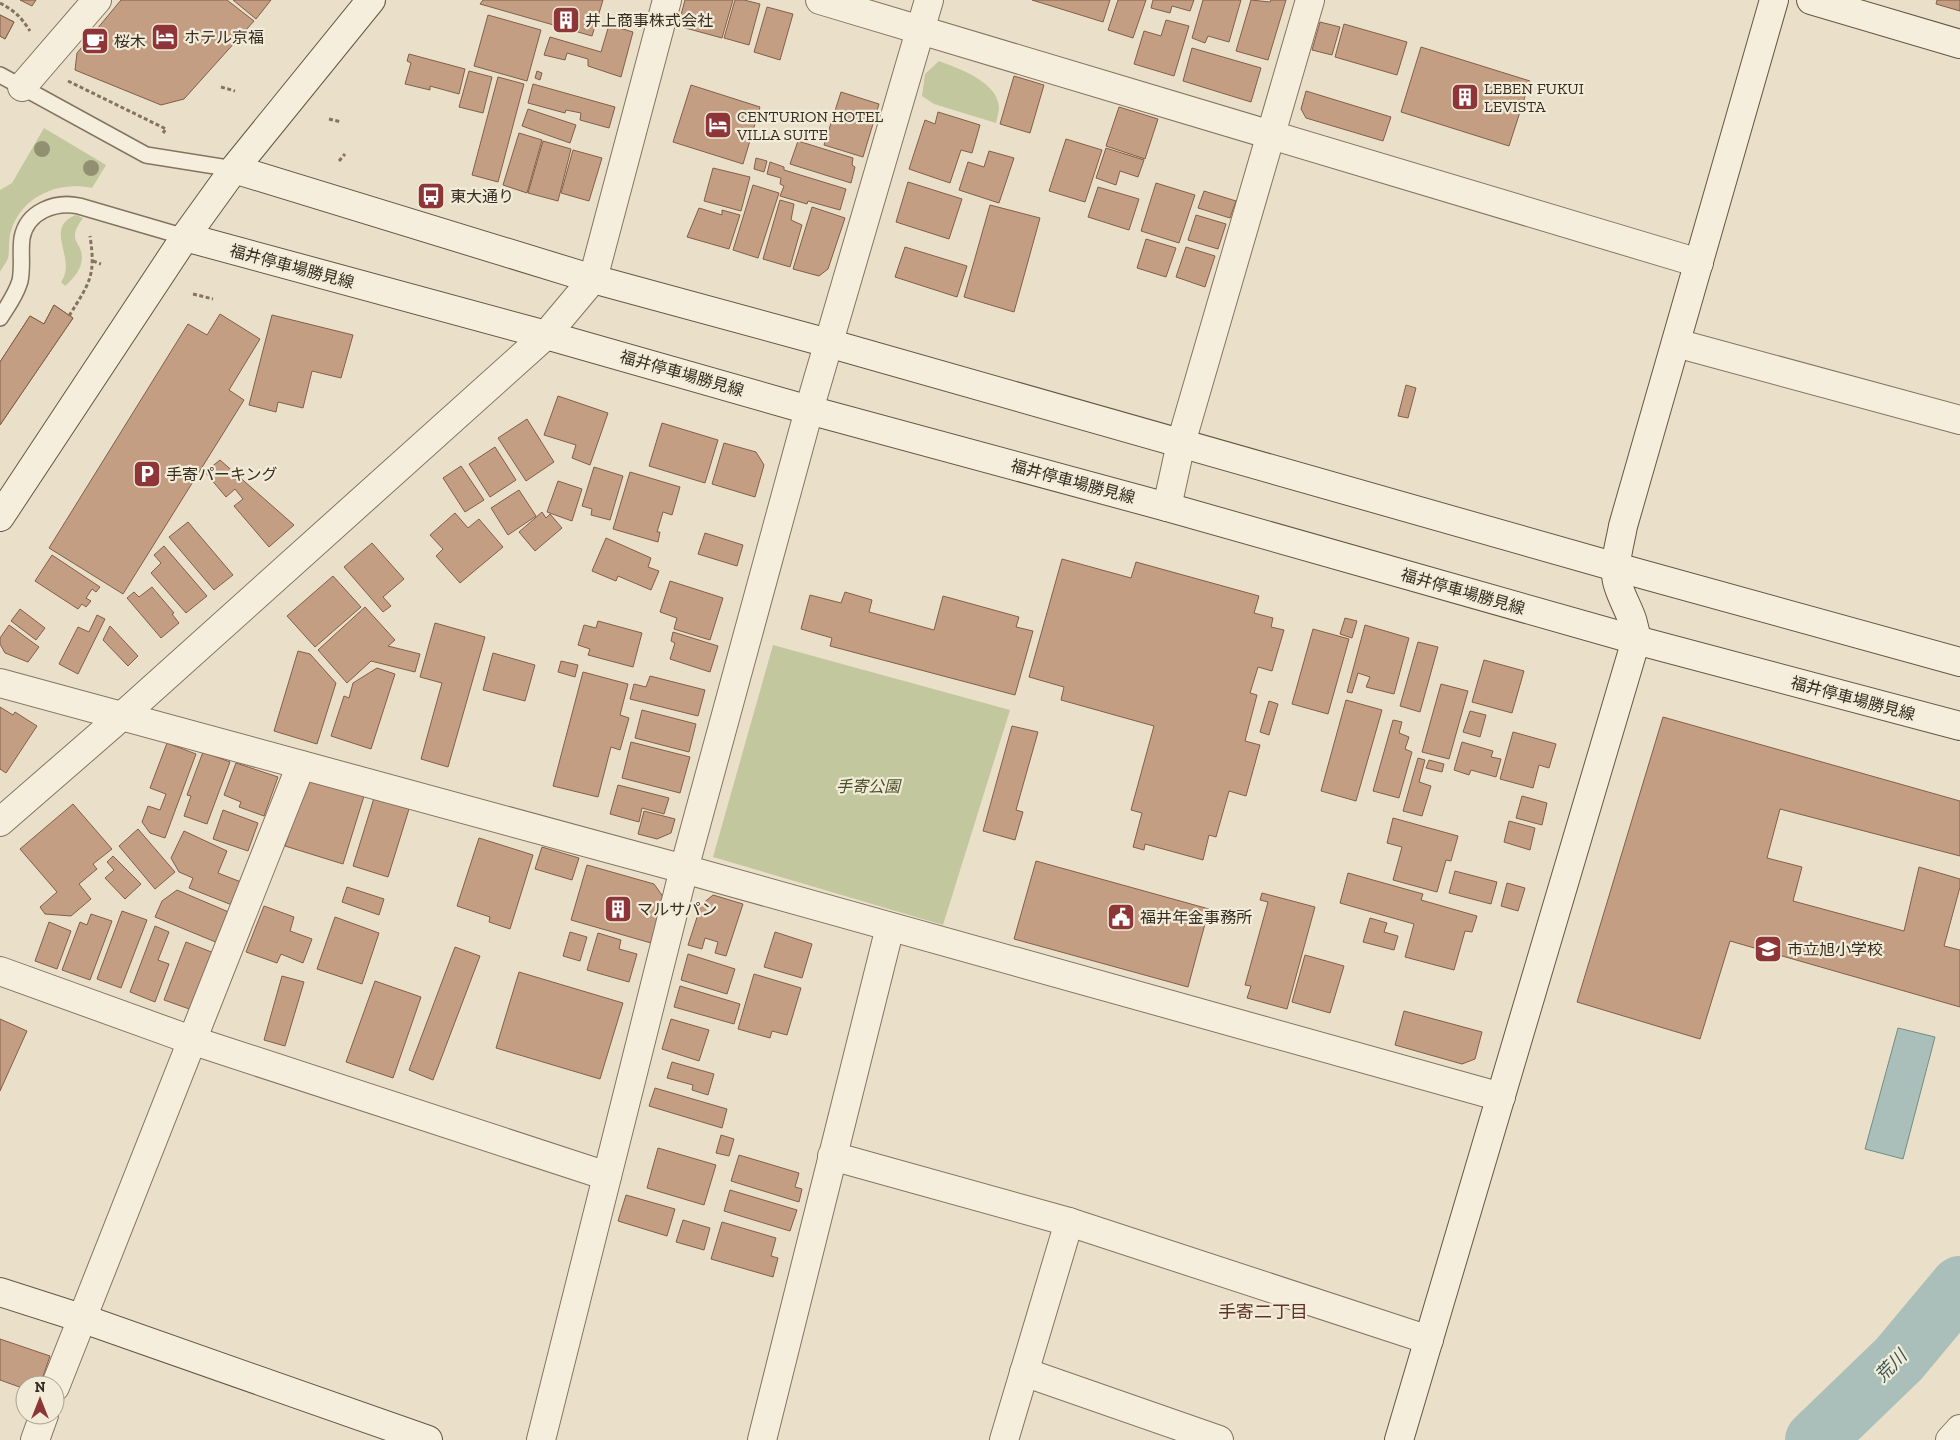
<svg xmlns="http://www.w3.org/2000/svg" width="1960" height="1440" font-family="'Zilla Slab','Noto Sans JP',serif">
<style>
.green{fill:#c3c79e}
.water{fill:#aabfb9;stroke:#718d86}
.lines{fill:none;stroke-linecap:round;stroke-linejoin:round}
.river{stroke:#aabfb9;stroke-width:60}
.building{fill:#c49e83;stroke:#825f48}
.lane-casing{stroke:#857360;stroke-width:18}
.street-casing{stroke:#857360;stroke-width:30}
.secondary-casing{stroke:#675543;stroke-width:30}
.path{stroke:#857360;stroke-width:3;stroke-dasharray:4 2.5;stroke-linecap:butt}
.lane{stroke:#f6eedc;stroke-width:15}
.street{stroke:#f6eedc;stroke-width:28}
.secondary{stroke:#f6eedc;stroke-width:28}
.tree{fill:#919172}
.labels{text-anchor:middle;stroke-width:4.5;stroke-linejoin:round;paint-order:stroke}
.poi-label{font-size:16px;fill:#372c22;stroke:#f2ebd8;text-anchor:start}
.street-label{font-size:16px;fill:#372c22;stroke:#f2ebd8}
.park-label{font-size:16px;font-style:italic;fill:#48512a;stroke:#f2ebd8}
.neighbourhood-label{font-size:18px;fill:#5f3226;stroke:#f2ebd8}
.water-label{font-size:18px;font-style:italic;fill:#335553;stroke:#f2ebd8}
</style>
<rect width="100%" height="100%" fill="#eae0c9"/>
<g class="green">
<path d="M939 61C958 68 998 82 999 107 999 112 997 118 996 123L934 104 922 96 925 74Z"/>
<path d="M44 128 106 165 92 188C58 181 22 196 11 231 8 240 10 249 8 258 7 262 2 268 0 272V190L12 183Z"/>
<path d="M76 215 83 218C79 224 75 229 75 236 75 242 80 246 81 251 85 266 75 277 65 286L61 282C78 259 42 228 76 215Z"/>
<path d="M773 645 1010 710 943 925 713 857Z"/>
</g>
<path class="water" d="M1898 1028 1935 1037 1903 1159 1865 1149Z"/>
<g class="lines">
<path class="river" d="M1815 1440 1899 1359 1960 1286"/>
</g>
<g class="building">
<path d="M20 0H36L32 6Z"/>
<path d="M121 0H227L254 21 184 99 161 105 75 70 77 53Z"/>
<path d="M233 0H271L256 19Z"/>
<path d="M483 0H603L592 36 480 4Z"/>
<path d="M685 0H733L722 38 678 26Z"/>
<path d="M735 0H744L760 4 749 45 724 38Z"/>
<path d="M1032 0H1110L1103 22Z"/>
<path d="M1118 0H1146L1133 38 1108 30Z"/>
<path d="M1153 0H1194L1190 11 1172 6 1170 13 1151 8Z"/>
<path d="M1203 0H1241L1229 42 1208 36 1205 43 1192 38Z"/>
<path d="M1251 0 1270 2 1271 0H1286L1268 60 1236 51Z"/>
<path d="M1937 0H1960V11L1936 4Z"/>
<path d="M767 7 793 14 780 60 754 52Z"/>
<path d="M0 15 14 22 5 39 0 36Z"/>
<path d="M0 15 14 22 5 39 0 36Z"/>
<path d="M488 15 541 30 527 81 474 66Z"/>
<path d="M1166 20 1189 26 1174 76 1134 64 1144 31 1161 36Z"/>
<path d="M1320 22 1340 27 1332 55 1312 50Z"/>
<path d="M1344 24 1407 42 1397 75 1335 57Z"/>
<path d="M609 25 633 32 621 77 588 66V59L567 53 565 60 544 55 550 37 601 52Z"/>
<path d="M1421 47 1530 81 1509 146 1401 112Z"/>
<path d="M1192 48 1261 68 1251 102 1183 81Z"/>
<path d="M409 54 465 69 459 94 430 86V90L405 84 411 63 407 61Z"/>
<path d="M469 71 492 77 483 113 459 107Z"/>
<path d="M537 71 542 73 540 80 535 78Z"/>
<path d="M1014 76 1044 85 1030 133 1000 124Z"/>
<path d="M498 77 524 84 498 182 472 175Z"/>
<path d="M533 84 615 107 609 128 580 120 581 113 566 110 565 113 528 103Z"/>
<path d="M691 85 760 107 743 164 673 142Z"/>
<path d="M1306 91 1391 117 1383 141 1306 118 1301 109Z"/>
<path d="M841 92 879 104 863 157 824 145Z"/>
<path d="M1119 107 1158 119 1145 159 1106 146Z"/>
<path d="M528 109 576 125 570 143 522 126Z"/>
<path d="M938 112 980 125 972 153 961 150 950 183 909 169 925 120 935 124Z"/>
<path d="M519 133 542 140 527 193 503 185Z"/>
<path d="M1066 139 1102 150 1085 202 1049 191Z"/>
<path d="M543 141 571 149 558 201 528 193Z"/>
<path d="M798 141 853 158 852 165 855 167 851 183 790 164Z"/>
<path d="M1106 148 1144 160 1138 177 1120 171 1116 185 1096 178Z"/>
<path d="M573 150 602 158 589 201 561 193Z"/>
<path d="M989 151 1014 158 999 203 959 190 968 162 984 167Z"/>
<path d="M756 158 767 161 764 172 754 169Z"/>
<path d="M770 162 784 167V170L846 189 840 210 808 201 807 204 780 196 784 186 780 184 781 178 767 174Z"/>
<path d="M713 168 750 177 741 211 704 201Z"/>
<path d="M908 182 962 199 949 239 896 222Z"/>
<path d="M1156 183 1195 195 1179 243 1141 231Z"/>
<path d="M753 185 779 193 758 258 733 250Z"/>
<path d="M1098 187 1139 199 1129 230 1088 217Z"/>
<path d="M1204 191 1236 201 1230 218 1198 208Z"/>
<path d="M780 200 794 204 791 220 802 225 790 267 763 259Z"/>
<path d="M990 205 1040 218 1014 312 964 297Z"/>
<path d="M812 207 845 218 828 269 819 276 793 269Z"/>
<path d="M699 208 722 215V210L740 215 729 249 687 237Z"/>
<path d="M1196 215 1226 224 1218 249 1188 240Z"/>
<path d="M1146 239 1176 248 1166 277 1137 268Z"/>
<path d="M905 247 967 266 957 297 895 277Z"/>
<path d="M1186 247 1215 256 1205 287 1176 277Z"/>
<path d="M54 305 73 318 0 425V362L30 316 44 324Z"/>
<path d="M54 305 73 318 0 425V362L30 316 44 324Z"/>
<path d="M220 314 260 339 229 390 244 400 123 594 49 548 188 324 207 335Z"/>
<path d="M272 315 353 335 341 378 312 371 303 408 278 402 276 412 249 405Z"/>
<path d="M1406 385 1416 388 1408 418 1398 416Z"/>
<path d="M558 396 608 413 590 465 572 458 576 445 544 435Z"/>
<path d="M527 419 554 462 526 481 498 438Z"/>
<path d="M662 423 718 440 705 483 649 466Z"/>
<path d="M724 443 756 452 764 465 755 497 712 484Z"/>
<path d="M495 447 516 480 490 497 469 464Z"/>
<path d="M220 460 294 525 269 547 234 506 243 499 235 489 226 497 205 472Z"/>
<path d="M461 466 484 500 465 512 443 478Z"/>
<path d="M594 467 623 476 610 520 591 515 592 509 582 506Z"/>
<path d="M630 472 680 487 672 515 663 512 657 532H660L658 542 613 529Z"/>
<path d="M558 481 582 489 572 521 547 512Z"/>
<path d="M519 490 536 516 508 535 491 508Z"/>
<path d="M542 512 546 518 550 514 562 528 535 551 519 532Z"/>
<path d="M455 513 468 528 479 519 503 547 460 583 436 556 443 549 430 535Z"/>
<path d="M188 522 233 575 214 590 169 537Z"/>
<path d="M705 533 743 545 737 566 698 554Z"/>
<path d="M606 538 651 558 648 567 659 571 651 590 618 576 616 581 592 571Z"/>
<path d="M372 543 404 579 383 597 391 606 383 612 344 567Z"/>
<path d="M164 546 207 596 186 613 151 573 161 563 154 555Z"/>
<path d="M52 555 100 587 96 592 92 589 86 598 91 601 86 607 82 604 78 609 35 581Z"/>
<path d="M1062 559 1131 578 1136 562 1259 596 1254 613 1273 618 1271 627 1284 630 1272 671 1258 667 1250 693 1257 695 1245 741 1260 745 1246 796 1229 791 1216 837 1209 835 1203 860 1145 844 1144 850 1133 847 1142 813 1131 810 1154 726 1061 700 1064 687 1029 677Z"/>
<path d="M333 576 361 607 315 647 287 616Z"/>
<path d="M670 581 723 598 710 640 674 629 677 618 660 612Z"/>
<path d="M152 587 174 613 172 614 179 623 161 638 127 598 134 592 139 597Z"/>
<path d="M845 592 872 600 869 612 934 630 943 596 1019 617 1016 627 1033 631 1015 695 830 646 832 638 801 629 810 595 841 603Z"/>
<path d="M365 607 395 640 388 646 420 654 415 672 371 661 347 683 318 650Z"/>
<path d="M20 609 45 628 36 640 11 621Z"/>
<path d="M97 615 105 619 78 674 59 664 78 627 89 632Z"/>
<path d="M1345 618 1357 621 1352 638 1340 634Z"/>
<path d="M598 621 642 633 633 667 588 655 590 649 578 645 584 625 596 628Z"/>
<path d="M435 623 485 637 448 767 421 759 442 683 420 677Z"/>
<path d="M9 625 39 647 28 662 5 653 0 644V638Z"/>
<path d="M1365 625 1409 638 1394 694 1366 687 1370 677 1358 673 1352 693 1347 692Z"/>
<path d="M110 626 138 656 128 666 103 640Z"/>
<path d="M1313 629 1349 639 1328 714 1292 704Z"/>
<path d="M673 632 718 646 710 672 670 659 675 643 671 641Z"/>
<path d="M1418 642 1438 647 1420 712 1400 706Z"/>
<path d="M298 651 310 654 336 683 317 744 274 731Z"/>
<path d="M493 653 535 665 525 701 483 690Z"/>
<path d="M1484 660 1524 671 1512 713 1472 702Z"/>
<path d="M561 661 578 665 575 677 558 672Z"/>
<path d="M377 668 395 674 371 749 331 736 344 696 349 698 353 683Z"/>
<path d="M583 672 628 684 620 715 629 718 620 750 611 747 598 797 553 786Z"/>
<path d="M650 676 705 690 698 716 630 699 634 684 646 687Z"/>
<path d="M1441 684 1468 691 1449 759 1422 752Z"/>
<path d="M1346 700 1382 710 1356 801 1321 791Z"/>
<path d="M1269 701 1278 704 1269 735 1260 732Z"/>
<path d="M0 707 13 715 15 712 37 726 6 773 0 769Z"/>
<path d="M642 710 696 724 689 752 635 738Z"/>
<path d="M1470 711 1486 715 1480 737 1463 732Z"/>
<path d="M1663 717 1960 801V856L1780 809 1767 858 1802 867 1793 901 1904 931 1919 867 1960 879V887L1944 946 1960 950V1007L1730 941 1700 1039 1577 1002Z"/>
<path d="M1393 720 1402 722 1399 733 1409 737 1405 749 1412 752 1399 798 1373 791Z"/>
<path d="M1012 726 1038 732 1016 810 1023 812 1015 840 983 831Z"/>
<path d="M1513 732 1556 744 1549 768 1539 765 1533 788 1500 779Z"/>
<path d="M631 742 690 757 680 793 622 778Z"/>
<path d="M1462 742 1493 751 1491 757 1501 759 1496 777 1471 770 1469 775 1454 770Z"/>
<path d="M167 743 196 754 165 838 150 833 142 822 148 806 160 810 166 794 150 788Z"/>
<path d="M203 752 230 762 207 824 184 816 191 796 187 795Z"/>
<path d="M1418 758 1425 760 1419 782 1431 786 1422 816 1403 811Z"/>
<path d="M1429 760 1444 764 1442 772 1426 768Z"/>
<path d="M236 763 278 777 264 816 239 807 241 802 224 795Z"/>
<path d="M307 778 364 796 343 864 285 846Z"/>
<path d="M618 785 669 798 664 814 642 808 639 822 610 814Z"/>
<path d="M1522 796 1547 803 1542 825 1516 818Z"/>
<path d="M374 798 409 809 388 877 353 866Z"/>
<path d="M73 804 112 849 93 864 97 869 79 884 91 899 71 916 45 914 40 907 57 892 20 849Z"/>
<path d="M223 810 258 823 248 851 213 839Z"/>
<path d="M644 811 675 819 671 833 657 839 638 834Z"/>
<path d="M1393 818 1458 836 1451 861 1446 860 1437 892 1393 880 1402 847 1387 843Z"/>
<path d="M1509 821 1535 828 1530 850 1504 842Z"/>
<path d="M138 829 175 872 155 889 119 846Z"/>
<path d="M184 831 227 851 218 873 241 882 232 905 189 888 193 878 179 872 171 858Z"/>
<path d="M479 838 533 855 510 929 489 922 490 917 457 906Z"/>
<path d="M542 847 579 858 572 880 535 869Z"/>
<path d="M113 856 141 884 125 899 105 878 114 870 107 862Z"/>
<path d="M1036 861 1209 909 1188 987 1014 939Z"/>
<path d="M587 865 654 884 664 898 651 943 571 920Z"/>
<path d="M1455 871 1497 882 1491 904 1449 893Z"/>
<path d="M1348 873 1423 894 1421 900 1477 916 1472 932 1465 931 1454 970 1405 957 1414 924 1340 903Z"/>
<path d="M1507 883 1525 888 1518 911 1501 906Z"/>
<path d="M347 887 384 899 379 915 342 902Z"/>
<path d="M177 890 231 913 218 943 155 917 162 901Z"/>
<path d="M1262 893 1315 907 1287 1009 1247 998 1251 986 1245 985 1268 902 1260 900Z"/>
<path d="M713 895 743 904 726 956 715 953 718 942 705 938 702 949 688 945 701 905Z"/>
<path d="M264 906 294 917 290 931 312 939 303 963 281 954 277 963 246 952Z"/>
<path d="M122 911 147 920 121 988 97 979Z"/>
<path d="M91 914 112 921 90 980 62 970 80 922 87 925Z"/>
<path d="M335 917 379 933 362 984 317 969Z"/>
<path d="M1370 918 1387 923 1384 932 1398 936 1394 950 1363 942Z"/>
<path d="M49 922 71 931 57 969 35 961Z"/>
<path d="M155 926 169 932 158 960 169 964 155 1002 130 992Z"/>
<path d="M570 932 587 937 580 961 563 956Z"/>
<path d="M775 932 812 944 802 978 764 967Z"/>
<path d="M598 933 621 940 619 949 637 954 629 982 587 970Z"/>
<path d="M186 942 214 953 192 1010 164 1000Z"/>
<path d="M455 947 480 956 433 1080 409 1070Z"/>
<path d="M688 954 735 969 727 994 681 980Z"/>
<path d="M1305 955 1344 966 1330 1013 1292 1002Z"/>
<path d="M519 972 623 1003 600 1079 496 1048Z"/>
<path d="M754 974 801 988 787 1035 772 1031 770 1038 738 1029Z"/>
<path d="M282 976 304 982 285 1046 264 1040Z"/>
<path d="M375 981 421 997 393 1078 346 1062Z"/>
<path d="M680 986 740 1004 734 1024 674 1007Z"/>
<path d="M1404 1011 1482 1032 1475 1059 1462 1064 1395 1045Z"/>
<path d="M0 1019 27 1031 0 1091Z"/>
<path d="M671 1019 709 1030 699 1061 662 1049Z"/>
<path d="M672 1062 714 1074 708 1095 692 1090 693 1085 667 1078Z"/>
<path d="M655 1088 727 1109 722 1128 649 1106Z"/>
<path d="M721 1135 734 1139 729 1156 716 1153Z"/>
<path d="M658 1148 716 1165 704 1205 647 1188Z"/>
<path d="M739 1155 799 1173 795 1187 802 1189 799 1202 731 1181Z"/>
<path d="M730 1190 797 1210 790 1231 724 1211Z"/>
<path d="M626 1195 675 1209 667 1236 618 1221Z"/>
<path d="M683 1220 710 1228 704 1250 676 1242Z"/>
<path d="M722 1222 776 1238 771 1256 778 1258 773 1277 711 1259Z"/>
<path d="M0 1339 50 1356 40 1385H25V1389L0 1380Z"/>
</g>
<g class="lines">
<g class="lane-casing">
<g id="lane">
<path d="M0 75 146 155 234 169"/>
<path d="M0 318C8 306 16 294 20 281 23 267 20 252 22 238 27 211 56 201 79 206L185 237"/>
</g>
</g>
<g class="street-casing">
<g id="street">
<path d="M820 0 1699 263"/>
<path d="M22 87 97 0"/>
<path d="M1676 343 1960 420"/>
<path d="M1167 507 1181 443 1310 0"/>
<path d="M0 683 684 869 1501 1097"/>
<path d="M0 822 122 716 546 335 593 279 667 0"/>
<path d="M0 971 191 1040 607 1176"/>
<path d="M832 1156 1069 1222 1429 1340"/>
<path d="M1024 1372 1219 1440"/>
<path d="M55 1387 301 765"/>
<path d="M35 1440 44 1415"/>
<path d="M541 1440 684 869 809 410 929 0"/>
<path d="M762 1440 890 927"/>
<path d="M1004 1440 1069 1222"/>
<path d="M1950 1440 1960 1429"/>
</g>
</g>
<g class="secondary-casing">
<g id="secondary">
<path d="M1811 0 1960 44"/>
<path d="M234 169 593 279 828 343 1616 567 1960 662"/>
<path d="M185 237 546 335 809 410 1167 507 1636 640 1960 726"/>
<path d="M0 517 185 237 234 169 371 0"/>
<path d="M0 1292 81 1318 428 1440"/>
<path d="M1399 1440 1636 640C1635 617 1624 605 1618 585 1612 567 1620 544 1623 526L1774 0"/>
</g>
</g>
<g class="path">
<path d="M0 3C16 12 20 16 30 31"/>
<path d="M68 81 166 129 163 133"/>
<path d="M221 87 235 91"/>
<path d="M329 119 341 122"/>
<path d="M339 161 345 154"/>
<path d="M93 261 101 264"/>
<path d="M193 294 213 299"/>
<path d="M69 316C90 282 96 276 90 236"/>
</g>
<use href="#lane" class="lane"/>
<use href="#street" class="street"/>
<use href="#secondary" class="secondary"/>
</g>
<g class="tree">
<circle cx="42" cy="149" r="8"/>
<circle cx="91" cy="168" r="8"/>
</g>
<defs>
<g id="building-square" transform="scale(1.4375)"><rect x="-9" y="-9" width="18" height="18" rx="4" fill="#8e3637" stroke="#f2ebd8"/><path d="M-4-6H4V6H1V3H-1V6H-4ZM-2.5-4.3h1.7v1.8h-1.7ZM.8-4.3h1.7v1.8H.8ZM-2.5-1h1.7V.8h-1.7ZM.8-1h1.7V.8H.8Z" fill="#fff"/></g>
<g id="hotel-square" transform="scale(1.4375)"><rect x="-9" y="-9" width="18" height="18" rx="4" fill="#8e3637" stroke="#f2ebd8"/><path d="M-6-4.5h1.5V1H6V5H4.5V3h-9V5H-6ZM-4 0a1.8 1.8 0 1 1 3.6 0ZM.5 0V-2.5h3Q6-2.5 6 0Z" fill="#fff"/></g>
<g id="cafe-square" transform="scale(1.4375)"><rect x="-9" y="-9" width="18" height="18" rx="4" fill="#8e3637" stroke="#f2ebd8"/><path d="M-5.5-4.5H6V0H3Q3 3.5 0 3.5H-2.5Q-5.5 3.5-5.5 0ZM3-3.2v2h1.7v-2ZM-6 4.5H4V6H-6Z" fill="#fff"/></g>
<g id="bus-square" transform="scale(1.4375)"><rect x="-9" y="-9" width="18" height="18" rx="4" fill="#8e3637" stroke="#f2ebd8"/><path d="M-5-6H5V4H4V6H2V4H-2V6H-4V4H-5ZM-3.5-4V0h7V-4ZM-3.5 1.2v1.5H-2V1.2ZM2 1.2v1.5H3.5V1.2Z" fill="#fff"/></g>
<g id="parking-square" transform="scale(1.4375)"><rect x="-9" y="-9" width="18" height="18" rx="4" fill="#8e3637" stroke="#f2ebd8"/><path d="M-3.5-5.5H1a3.5 3.5 0 0 1 0 7H-1V5.5H-3.5ZM-1-3.4V-.6H.8a1.4 1.4 0 0 0 0-2.8Z" fill="#fff"/></g>
<g id="civic-square" transform="scale(1.4375)"><rect x="-9" y="-9" width="18" height="18" rx="4" fill="#8e3637" stroke="#f2ebd8"/><path d="M-.6-6.5H3V-4.5H.6V-3L4-1V1h2V6H-6V1h2V-1L-.6-3ZM-1.2 2.5V6h2.4V2.5Z" fill="#fff"/></g>
<g id="school-square" transform="scale(1.4375)"><rect x="-9" y="-9" width="18" height="18" rx="4" fill="#8e3637" stroke="#f2ebd8"/><path d="M0-5L7-2L0 1L-7-2ZM-4 1L0 2.5L4 1V4Q0 6-4 4Z" fill="#fff"/></g>
</defs>
<g fill-rule="evenodd">
<use href="#building-square" x="566" y="20"/>
<use href="#hotel-square" x="165" y="37"/>
<use href="#cafe-square" x="95" y="41"/>
<use href="#building-square" x="1465" y="97"/>
<use href="#hotel-square" x="718" y="125"/>
<use href="#bus-square" x="431" y="196"/>
<use href="#parking-square" x="147" y="474"/>
<use href="#building-square" x="618" y="909"/>
<use href="#civic-square" x="1121" y="917"/>
<use href="#school-square" x="1768" y="949"/>
</g>
<g class="labels">
<g class="poi-label">
<text x="585" y="26">井上商事株式会社</text>
<text x="184" y="43">ホテル京福</text>
<text x="114" y="47">桜木</text>
<text x="1484" y="94">LEBEN FUKUI<tspan x="1484" dy="18">LEVISTA</tspan></text>
<text x="737" y="122">CENTURION HOTEL<tspan x="737" dy="18">VILLA SUITE</tspan></text>
<text x="450" y="202">東大通り</text>
<text x="166" y="480">手寄パーキング</text>
<text x="637" y="915">マルサパン</text>
<text x="1140" y="923">福井年金事務所</text>
<text x="1787" y="955">市立旭小学校</text>
</g>
<g class="street-label">
<text transform="translate(292 266) rotate(15)" y="6">福井停車場勝見線</text>
<text transform="translate(682 373) rotate(16)" y="6">福井停車場勝見線</text>
<text transform="translate(1073 481) rotate(15)" y="6">福井停車場勝見線</text>
<text transform="translate(1463 591) rotate(16)" y="6">福井停車場勝見線</text>
<text transform="translate(1853 698) rotate(15)" y="6">福井停車場勝見線</text>
</g>
<g class="park-label">
<text x="868" y="792">手寄公園</text>
</g>
<g class="neighbourhood-label">
<text x="1263" y="1318">手寄二丁目</text>
</g>
<g class="water-label">
<text transform="translate(1891 1366) rotate(-46)" y="6">荒川</text>
</g>
</g>
<g transform="translate(40 1400)"><circle r="24" fill="#f2ebd8" stroke="#a79f8f"/>
<path d="M0-4L9 19L0 12L-9 19Z" fill="#8e3637"/>
<text y="-8" font-size="14" font-weight="bold" text-anchor="middle" fill="#372c22">N</text>
</g>
</svg>
